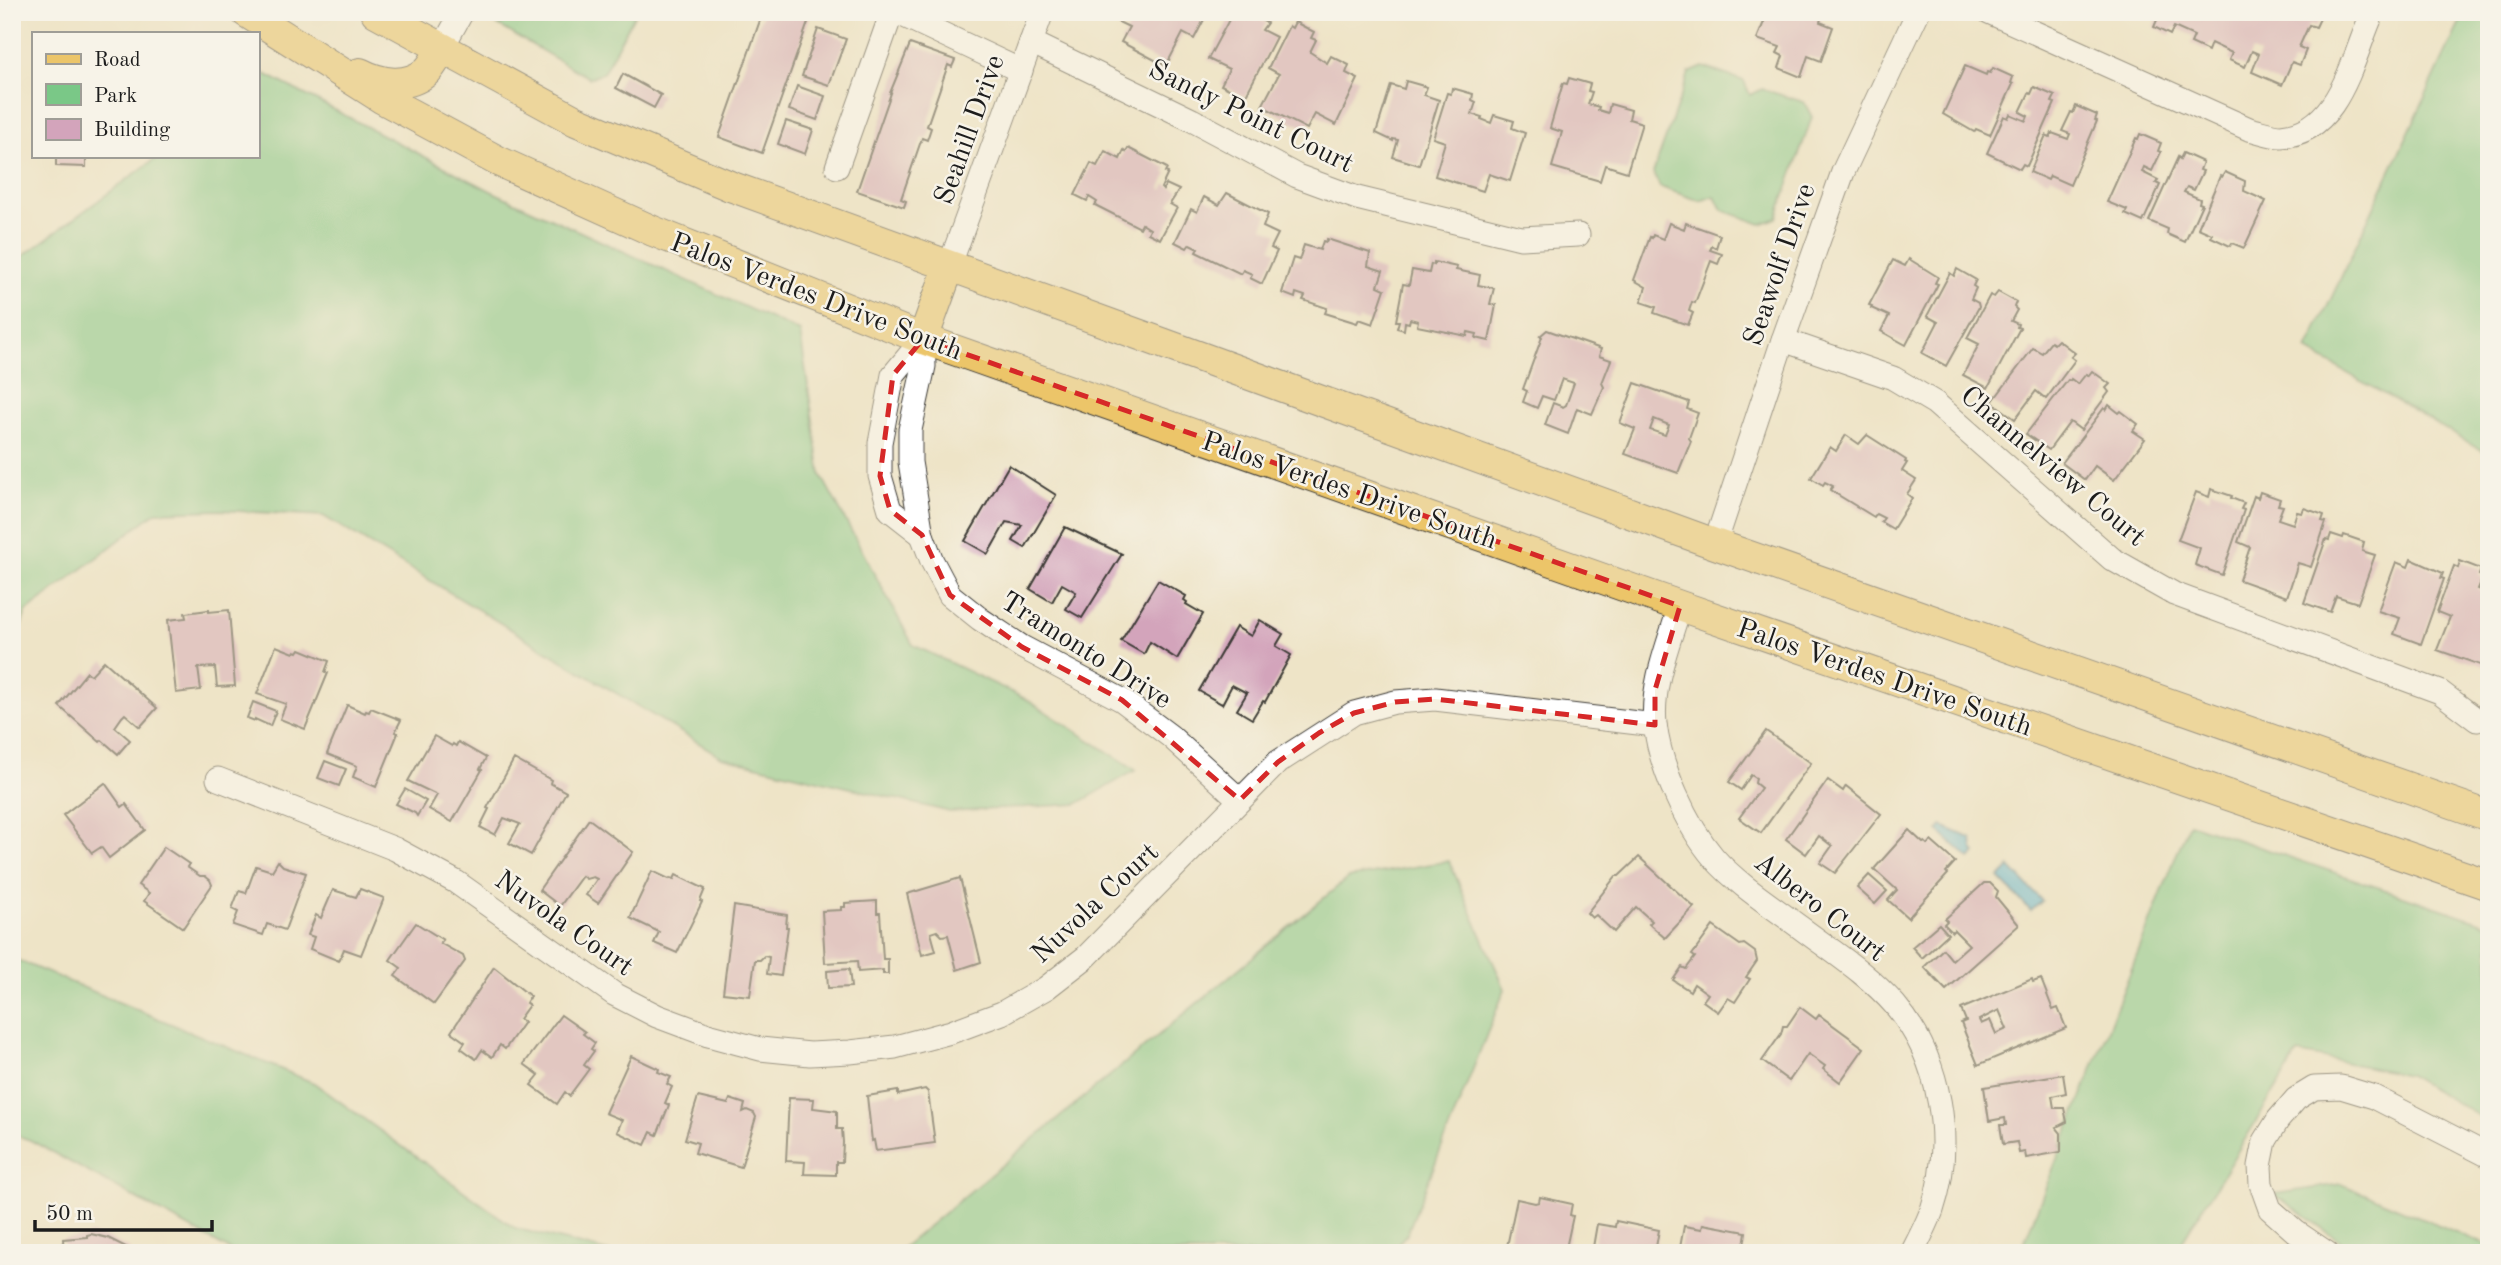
<svg xmlns="http://www.w3.org/2000/svg" width="2501" height="1265" font-family="'Old Standard TT',serif">
<style>
.green{fill:#7ac887;stroke:#4b7252;stroke-width:2}
.water{fill:#56b2d4;stroke:#396778;stroke-width:2}
.building{fill:#d3a4bb;fill-rule:evenodd}
.lines{fill:none;stroke-linecap:round;stroke-linejoin:round}
.minor-casing{stroke:#3c3a36;stroke-width:25}
.major-casing{stroke:#3c3a36;stroke-width:32}
.minor{stroke:#fff;stroke-width:23}
.major{stroke:#ecc569;stroke-width:30}
.marked{fill:none;stroke:#d62828;stroke-width:5;stroke-dasharray:14 9;stroke-linejoin:round}
.labels{text-anchor:middle;stroke-width:5;stroke-linejoin:round;paint-order:stroke}
.street-label{font-size:28px;fill:#1c1c1c;stroke:#f7f3e8}
</style>
<rect width="100%" height="100%" fill="#f7f3e8"/>
<filter id="ink" filterUnits="userSpaceOnUse"><feTurbulence type="fractalNoise" baseFrequency=".0143" numOctaves="2"/><feDisplacementMap in="SourceGraphic" scale="14" xChannelSelector="R" yChannelSelector="G"/><feConvolveMatrix kernelMatrix="1 2 1 2 8 2 1 2 1" color-interpolation-filters="sRGB"/></filter>
<filter id="wash" filterUnits="userSpaceOnUse"><feTurbulence type="fractalNoise" baseFrequency=".00686" numOctaves="4" result="noise"/><feDisplacementMap in="SourceGraphic" scale="28" xChannelSelector="R" yChannelSelector="G"/><feGaussianBlur stdDeviation="1.57" result="paint"/><feColorMatrix in="noise" values="0 0 0 0 0 0 0 0 0 0 0 0 0 0 0 0 0 1.4 0 .05"/><feComposite in="paint" operator="in"/></filter>
<g filter="url(#wash)">
<rect width="100%" height="100%" fill="#eee4c7"/>
<g class="green">
<path d="M492 12H636L603 73 589 78 496 24Z"/>
<path d="M2465 12H2489V454L2307 350Z"/>
<path d="M1703 67 1744 81 1750 95 1762 89 1804 102 1812 117 1777 218 1761 224 1722 210 1715 196 1700 201 1660 187 1653 173 1689 73Z"/>
<path d="M259 71 491 191 800 332 821 475 913 645 1026 699 1136 770 1077 804 950 812 722 757 323 516 220 510 156 512 26 612 12 653V264L159 156H257Z"/>
<path d="M2189 823 2489 925V1122L2408 1075 2298 1053 2175 1253H2020Z"/>
<path d="M1449 861 1505 989 1407 1234 1389 1253H896L1348 878Z"/>
<path d="M12 958 314 1083 515 1228 612 1253H235L30 1140 12 1134Z"/>
<path d="M2341 1184 2489 1246V1253H2357L2274 1194Z"/>
</g>
<g class="water">
<path d="M1942 826 1972 839 1973 850 1976 853 1970 859 1938 831Z"/>
<path d="M2010 867 2042 901 2031 911 1999 878Z"/>
</g>
<g id="blocks">
<g class="building">
<path d="M763 12 811 14 762 153 719 137Z"/>
<path d="M1110 12H1208L1194 39 1183 33 1166 66 1121 42 1129 27 1108 17Z"/>
<path d="M1768 12H1823L1820 22 1833 27 1821 61 1808 56 1801 77 1779 68 1783 56 1777 53 1780 47 1757 39Z"/>
<path d="M2141 12H2323L2316 27 2309 25 2299 47 2306 50 2300 65 2292 62 2282 85 2252 72 2259 54 2252 51 2245 67 2229 60 2232 53 2211 43 2208 51 2191 43 2194 36 2174 27 2170 35 2154 27 2157 20Z"/>
<path d="M1248 13 1267 23 1262 30 1276 37 1245 97 1221 85 1229 69 1208 59 1232 14 1244 20Z"/>
<path d="M1295 22 1314 32 1311 38 1316 40 1310 52 1327 63 1331 56 1349 65 1346 73 1358 79 1336 125 1315 114 1307 129 1262 106 1279 74 1268 68 1289 26 1292 28Z"/>
<path d="M818 29 846 39 829 85 802 76Z"/>
<path d="M910 44 955 60 952 67 948 65 927 126 931 128 927 140 922 138 901 199 906 201 904 207 857 191 891 93H890Z"/>
<path d="M1965 66 1986 75 1987 72 1990 73 1993 68 2013 77 2011 83 2013 84 1990 135 1976 129 1974 132 1943 114Z"/>
<path d="M623 74 661 95 654 108 616 88Z"/>
<path d="M1569 78 1590 84 1588 91 1592 92 1588 104 1599 107 1598 110 1608 113 1610 104 1631 110 1629 119 1642 123 1627 172 1605 165 1600 181 1552 167 1562 132 1550 128 1563 83 1567 84Z"/>
<path d="M1406 81 1427 87 1424 95 1439 100 1419 165 1393 157 1398 140 1393 139V141L1376 133 1391 85 1404 89Z"/>
<path d="M797 86 825 96 817 120 789 110Z"/>
<path d="M2034 87 2055 96 2052 102 2055 103 2027 166 2023 164 2020 169 1987 153 2004 116 2008 118 2010 114 2026 121 2028 116 2020 112 2029 93 2031 94Z"/>
<path d="M1452 88 1473 94 1472 100 1476 102 1472 114 1482 117 1481 119 1491 123 1494 115 1514 121 1512 128 1525 133 1510 181 1489 174 1483 191 1435 176 1445 142 1433 138 1447 93 1451 94Z"/>
<path d="M2076 106 2097 115 2095 120 2097 121 2070 185 2050 176 2048 180 2030 172 2046 135 2050 137 2052 133 2068 139 2070 134 2062 131 2071 112 2073 113Z"/>
<path d="M786 121 813 130 805 154 778 144Z"/>
<path d="M2140 134 2161 143 2158 151 2161 152 2152 171 2144 167 2142 172 2158 180 2156 183 2160 185 2143 222 2125 214 2127 210 2107 202 2136 138 2138 139Z"/>
<path d="M1128 148 1167 168 1165 172 1168 173 1161 188 1163 190 1166 184 1179 190 1170 204 1177 208 1160 239 1148 233 1150 229 1142 224 1140 228 1095 205 1097 202 1089 197 1087 201 1075 195 1091 163 1097 166 1105 151 1120 159 1124 150 1126 152Z"/>
<path d="M2183 153 2203 162 2200 170 2203 171 2194 190 2187 187 2184 192 2200 199 2199 203 2202 204 2185 242 2167 234 2168 229 2149 221 2178 157 2180 159Z"/>
<path d="M56 156H86V167L56 166Z"/>
<path d="M2225 172 2245 181 2244 191 2266 201 2244 248 2232 243 2230 246 2211 237 2212 234 2198 228 2220 176 2222 177Z"/>
<path d="M1227 193 1268 214 1263 227 1278 234 1271 248 1277 251 1262 284 1250 278 1252 274 1243 270 1241 274 1196 252 1198 248 1190 244 1187 248 1175 242 1191 209 1197 212 1204 197 1219 205Z"/>
<path d="M1669 223 1684 229 1686 223 1720 235 1716 248 1712 246 1710 250 1722 254 1718 264 1711 261 1695 303 1692 302 1689 311 1693 313 1688 325 1654 313 1656 307 1641 302 1646 287 1634 280 1650 237 1652 238 1653 235 1663 239Z"/>
<path d="M1327 239 1370 253 1368 266 1383 271 1378 286 1385 289 1373 324 1359 319 1357 323 1325 313 1327 308 1303 300 1305 296 1296 293 1295 298 1282 293 1293 258 1299 260 1304 245 1320 250 1323 241 1326 242Z"/>
<path d="M1909 259 1938 277 1935 283 1938 284 1906 345 1881 331 1889 316 1871 308 1872 306 1869 305 1893 260 1905 266Z"/>
<path d="M1434 262 1457 267 1456 270 1480 275 1478 285 1494 288 1490 304 1496 305 1489 341 1476 338 1477 334 1468 332 1467 336 1417 326 1418 321 1410 319 1409 323 1405 322 1404 330 1397 328 1399 321H1396L1403 284 1409 285 1412 270 1429 273 1431 264 1434 265Z"/>
<path d="M1957 269 1976 280 1973 286 1976 288 1971 299 1978 303 1979 307 1946 366 1922 353 1938 322 1927 316 1950 273 1954 276Z"/>
<path d="M1998 292 2016 302 2014 307 2017 310 2011 321 2018 324 2017 327 2020 328 1988 388 1963 375 1979 344 1967 338 1990 295 1994 297Z"/>
<path d="M1547 330 1601 349 1599 356 1611 360 1602 383 1604 387 1592 414 1577 408 1568 434 1545 425 1553 403 1563 407 1566 405 1574 383 1562 379 1554 400 1542 396 1537 408 1523 402 1527 391 1523 389 1542 337 1540 336Z"/>
<path d="M2058 340 2075 353 2071 357 2075 360 2046 399 2036 391 2015 419 1992 402 2033 348 2042 353 2051 342 2054 344Z"/>
<path d="M2092 371 2110 384 2106 388 2109 392 2081 430 2070 422 2049 450 2026 434 2068 380 2070 381 2071 379 2078 384 2086 374 2088 376Z"/>
<path d="M1635 383 1689 402 1687 409 1698 413 1689 438 1691 441 1678 473 1625 454 1635 429 1620 423ZM1654 419 1669 425 1665 435 1650 430Z"/>
<path d="M2109 405 2119 413 2121 411 2138 424 2133 431 2145 439 2114 480 2095 466 2085 480 2062 463 2104 408 2106 410Z"/>
<path d="M1846 435 1859 444 1867 435 1906 460 1905 462 1907 463 1902 471 1916 480 1907 494 1912 498 1893 529 1881 522 1884 518 1876 514 1874 517 1830 490 1833 486 1825 482 1823 485 1811 478 1830 447 1836 451Z"/>
<path d="M1009 465 1056 495 1025 548 1013 541 1022 525 1006 522 988 554 965 541Z"/>
<path d="M2211 489 2232 496 2231 498 2244 503 2241 509 2244 510 2222 575 2195 565 2200 548 2178 540 2196 492 2209 497Z"/>
<path d="M2260 492 2280 499 2278 505 2283 506 2278 519 2293 524 2297 512 2302 513 2304 508 2324 515 2322 521 2326 522 2311 567 2298 563 2287 597 2239 580 2250 547 2238 542 2254 496 2258 498Z"/>
<path d="M1065 527 1122 554 1082 618 1066 609 1076 592 1062 584 1052 602 1030 589Z"/>
<path d="M2331 534 2343 538 2344 535 2364 542 2362 551 2375 555 2358 603 2336 596 2330 612 2304 603 2326 539 2329 540Z"/>
<path d="M2411 559 2443 573 2441 578 2444 579 2421 644 2394 634 2400 618 2378 611 2396 562 2408 567Z"/>
<path d="M2460 561 2481 569 2479 575 2483 577 2478 589 2489 593V660L2486 667 2437 650 2450 617 2437 612 2454 566 2458 568Z"/>
<path d="M1158 580 1186 596 1184 600 1187 602 1186 604 1203 614 1177 659 1150 642 1144 654 1121 641Z"/>
<path d="M209 610V612L229 610 235 686 217 687 215 667 198 668 201 690 176 693 168 620 186 618 185 613Z"/>
<path d="M1260 620 1283 634 1276 646 1291 655 1265 702 1263 701 1252 719 1237 710 1247 693 1232 685 1222 704 1199 691 1236 627 1251 636Z"/>
<path d="M276 646 294 653 295 651 298 652 300 649 329 661 325 672 328 673 305 729 280 719 286 704 257 694Z"/>
<path d="M104 661 157 708 140 727 125 714 122 717 115 727 130 740 118 754 102 740 100 742 59 706 87 672 91 675Z"/>
<path d="M253 702 276 711 270 726 255 719V721L247 718Z"/>
<path d="M347 705 365 713 366 711 369 712 371 708 401 720 395 732 398 733 376 787 353 777 357 766 327 754Z"/>
<path d="M1766 731 1811 763 1761 833 1739 818 1761 788 1755 783 1756 778 1751 775 1741 790 1729 782Z"/>
<path d="M434 736 452 746 453 744 456 746 458 742 486 758 480 769 482 770 452 822 429 809 437 795 408 781Z"/>
<path d="M514 759 551 780 550 783 566 792 531 855 509 843 520 824 504 818 495 835 480 827 489 809 487 808Z"/>
<path d="M325 761 346 769 339 786 318 778Z"/>
<path d="M1828 780 1843 791 1846 786 1881 814 1835 873 1820 863 1832 846 1819 836 1806 854 1786 839Z"/>
<path d="M105 783 122 807 126 804 145 830 109 858 101 847 92 853 63 815Z"/>
<path d="M405 789 426 801 417 816 415 813 396 804Z"/>
<path d="M589 819 633 852 598 903 586 895 597 879 593 877 586 879 582 876 560 906 539 890Z"/>
<path d="M1909 830 1923 843 1925 842 1928 845 1931 841 1955 862 1946 872 1948 874 1908 918 1888 900 1897 890 1874 869Z"/>
<path d="M164 847 189 864 187 867 200 876H205L210 880 212 885 183 928 144 901 149 893 138 885Z"/>
<path d="M1639 857 1694 907 1665 938 1649 924 1652 921 1636 907 1614 932 1596 915 1592 918 1587 913 1616 876H1619Z"/>
<path d="M278 861 283 866 306 873 285 930 267 924 263 935 233 925 238 912 232 909 239 891 246 893 256 866 272 871Z"/>
<path d="M652 871 669 879 670 878 674 879 676 875 705 889 700 901 702 902 677 953 654 943 659 932 630 918Z"/>
<path d="M1869 875 1887 891 1875 904 1857 888Z"/>
<path d="M960 878 981 962 957 970 948 935 942 936 937 931 931 933 936 951 922 955 907 894Z"/>
<path d="M1984 883H1990L1998 891 1996 897 2019 925 1946 990 1924 967 1943 949 1952 960 1969 945 1954 930 1952 932 1944 924 1947 921 1945 919Z"/>
<path d="M360 889 384 898 361 955 344 949 339 961 310 949 314 937 308 935 316 915 321 918 333 890 356 897Z"/>
<path d="M877 901V913H880L883 959H888V974H883V970L858 972 857 961 825 963 822 911 841 910V907H845V903Z"/>
<path d="M734 906 787 915 786 927H788L781 976 767 974 769 957 764 956 760 960H755L750 996 723 993Z"/>
<path d="M416 923 443 940 440 943 463 956 465 961 434 1004 395 976 401 968 390 960Z"/>
<path d="M1939 924 1948 934 1922 958 1912 947Z"/>
<path d="M1713 926 1740 945 1744 944 1755 952 1757 961 1746 977 1750 979 1735 1002 1728 998 1718 1012 1703 1001 1708 994 1694 984 1690 991 1673 980 1682 967 1686 969 1695 957 1692 955Z"/>
<path d="M494 967 530 996 526 1003 529 1005 519 1019 524 1022 505 1049 500 1045 492 1057 482 1050 476 1059 461 1048 465 1042 451 1032Z"/>
<path d="M849 969 851 987 828 988 827 971Z"/>
<path d="M2032 979 2033 982 2041 979 2053 1010 2058 1008 2066 1028 1978 1065 1961 1023 1966 1021 1961 1009ZM1999 1010 2007 1029 1996 1034 1990 1020 1981 1024 1979 1020Z"/>
<path d="M1800 1007 1816 1019 1819 1015 1864 1048 1840 1082 1823 1069 1825 1066 1808 1054 1789 1081 1762 1061 1781 1034 1783 1026H1787Z"/>
<path d="M561 1015 585 1032 583 1034 595 1043 591 1049 594 1051 584 1065 589 1069 569 1096 565 1092 557 1104 531 1085 539 1075 524 1064Z"/>
<path d="M631 1056 659 1069 658 1072 671 1077 667 1084 672 1087 665 1103 669 1105 657 1135 651 1132 645 1145 617 1132 622 1120 605 1113Z"/>
<path d="M2063 1074 2066 1093 2052 1096 2054 1108H2064L2067 1122 2056 1127 2061 1133V1152L2026 1158 2025 1152 2019 1153 2017 1142 2003 1144 2000 1125H2006L2005 1118 1989 1121 1984 1087Z"/>
<path d="M925 1089 928 1092 935 1143 876 1151 874 1140 872 1141 867 1096 898 1091V1095Z"/>
<path d="M698 1097 728 1104 730 1099 745 1104 743 1112 747 1110 754 1113 756 1117 741 1167 695 1153 698 1143 685 1139Z"/>
<path d="M789 1098 814 1099 813 1108 837 1111V1129H842L843 1142 842 1162H836V1175L804 1174 805 1162 786 1161Z"/>
<path d="M1540 1197 1572 1204 1570 1215 1573 1216 1565 1253 1506 1251 1517 1199 1535 1203 1539 1202Z"/>
<path d="M1616 1221 1659 1230 1655 1253H1592L1597 1224 1615 1227Z"/>
<path d="M1703 1224 1746 1232 1743 1253H1679L1684 1226 1702 1229Z"/>
<path d="M91 1234 108 1238 130 1249 129 1253H64L63 1239 87 1237V1235Z"/>
</g>
</g>
</g>
<g filter="url(#ink)">
<use href="#blocks" fill-opacity="0" stroke="#3c3a36" stroke-width="2"/>
<g class="lines">
<g class="minor-casing">
<g id="minor">
<path d="M896 12 1021 71"/>
<path d="M1989 12 2249 129C2259 131 2271 136 2281 136 2340 133 2353 55 2373 12"/>
<path d="M1031 42 1192 120 1297 176 1357 198 1521 238 1578 235"/>
<path d="M442 48 462 12"/>
<path d="M837 167 892 12"/>
<path d="M949 267 1042 12"/>
<path d="M923 339 924 366 910 430V462L922 535 932 561 950 595 980 619 1022 647 1122 700 1170 736 1240 800"/>
<path d="M1783 340 1893 378 1935 403 2112 559 2174 594 2440 692 2477 720"/>
<path d="M922 535 890 510 880 476V443L893 375 923 339"/>
<path d="M1715 544 1783 340 1843 172 1918 12"/>
<path d="M1680 606C1669 643 1651 684 1655 724 1660 767 1686 825 1714 858 1738 885 1772 906 1801 928 1833 952 1868 974 1895 1005 1941 1059 1955 1142 1932 1210 1927 1224 1919 1239 1912 1253"/>
<path d="M218 779 395 849 456 882 614 994 657 1016 708 1035 760 1049 810 1054 850 1052 895 1047 951 1032 1002 1013 1046 988 1086 957 1278 762 1354 713 1395 702 1435 699 1655 725"/>
<path d="M2327 1253 2296 1232 2270 1209 2261 1184 2260 1166 2265 1141 2278 1120 2296 1099 2314 1088 2341 1087 2374 1097 2489 1156"/>
</g>
</g>
<g class="major-casing">
<g id="major">
<path d="M246 12 383 99 498 161 653 231 923 339 1680 606 2489 885"/>
<path d="M376 12 576 121 730 186 1715 544 2489 816"/>
<path d="M360 73C381 84 407 88 426 72 433 66 437 56 442 48"/>
<path d="M923 339 949 267"/>
</g>
</g>
<use href="#minor" class="minor"/>
<use href="#major" class="major"/>
</g>
</g>
<path d="M0 0H2501V1265H0ZM923 339 1680 606 1655 690V725L1435 699 1395 702 1354 713 1319 733 1278 762 1240 800 1122 700 1022 647 950 595 922 535 890 510 880 476 893 375Z" fill="#eee4c7" fill-opacity=".55" fill-rule="evenodd"/>
<path class="marked" d="M923 339 1680 606 1655 690V725L1435 699 1395 702 1354 713 1319 733 1278 762 1240 800 1122 700 1022 647 950 595 922 535 890 510 880 476 893 375Z"/>
<g class="labels">
<g class="street-label">
<text transform="translate(1252 115) rotate(26)" y="10">Sandy Point Court</text>
<text transform="translate(968 129) rotate(-70)" y="10">Seahill Drive</text>
<text transform="translate(1778 264) rotate(-71)" y="10">Seawolf Drive</text>
<text transform="translate(817 295) rotate(21)" y="10">Palos Verdes Drive South</text>
<text transform="translate(2054 465) rotate(40)" y="10">Channelview Court</text>
<text transform="translate(1350 489) rotate(19)" y="10">Palos Verdes Drive South</text>
<text transform="translate(1087 649) rotate(32)" y="10">Tramonto Drive</text>
<text transform="translate(1885 676) rotate(19)" y="10">Palos Verdes Drive South</text>
<text transform="translate(1094 902) rotate(-43)" y="10">Nuvola Court</text>
<text transform="translate(1821 906) rotate(38)" y="10">Albero Court</text>
<text transform="translate(565 922) rotate(35)" y="10">Nuvola Court</text>
</g>
</g>
<rect width="2501" height="1265" fill="none" stroke="#f7f3e8" stroke-width="42"/>
<rect x="32" y="32" width="228" height="126" fill="#f7f3e8" stroke="#9f9d96" stroke-width="2"/>
<rect x="46" y="54" width="35" height="10" fill="#ecc569" stroke="#9f9d96" stroke-width="2"/>
<text x="94" y="66" font-size="21" fill="#1c1c1c">Road</text>
<rect x="46" y="84" width="35" height="21" fill="#7ac887" stroke="#9f9d96" stroke-width="2"/>
<text x="94" y="102" font-size="21" fill="#1c1c1c">Park</text>
<rect x="46" y="119" width="35" height="21" fill="#d3a4bb" stroke="#9f9d96" stroke-width="2"/>
<text x="94" y="136" font-size="21" fill="#1c1c1c">Building</text>
<path d="M35 1220v10h177v-10" fill="none" stroke="#1c1c1c" stroke-width="3.5"/>
<text x="46" y="1220" font-size="21" fill="#1c1c1c" stroke="#f7f3e8" stroke-width="5" paint-order="stroke">50 m</text>
</svg>
